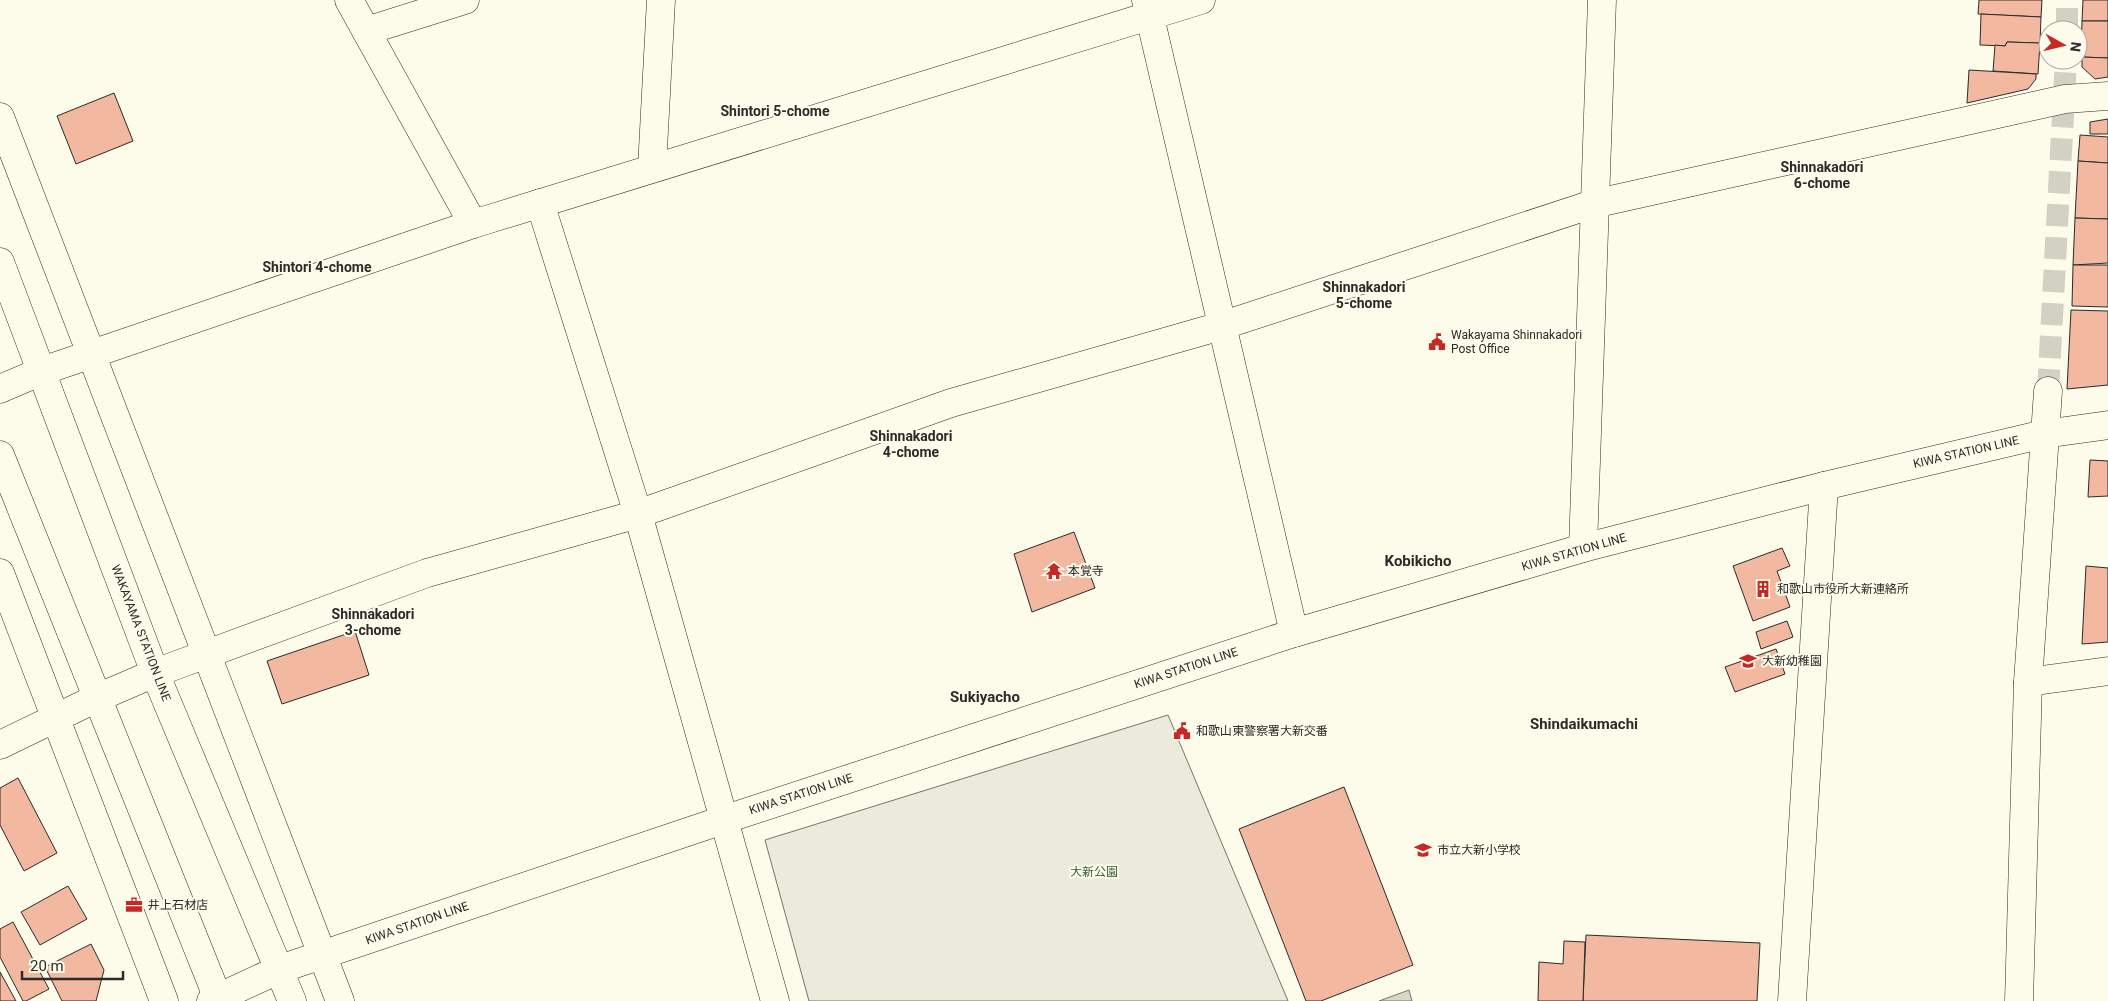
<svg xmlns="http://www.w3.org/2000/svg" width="2108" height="1001" font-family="Roboto,'Noto Sans JP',sans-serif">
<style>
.green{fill:#ecebdb;stroke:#74746e}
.water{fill:#d8d7c9;stroke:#74746e}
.building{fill:#f2b8a0;stroke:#2b2b2b}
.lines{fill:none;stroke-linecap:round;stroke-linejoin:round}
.pedestrian-tunnel{stroke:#d3d1c4;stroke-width:22;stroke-dasharray:22 11;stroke-linecap:butt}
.minor-casing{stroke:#2b2b2b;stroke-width:29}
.secondary-casing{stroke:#2b2b2b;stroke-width:29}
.primary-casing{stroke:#2b2b2b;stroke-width:29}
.minor{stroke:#fdfbea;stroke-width:28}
.secondary{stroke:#fdfbea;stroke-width:28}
.primary{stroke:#fdfbea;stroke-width:28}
.labels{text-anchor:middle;stroke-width:4;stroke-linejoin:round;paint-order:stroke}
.poi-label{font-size:12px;fill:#2b2b2b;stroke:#fdfbea;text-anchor:start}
.street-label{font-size:12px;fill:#2b2b2b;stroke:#fdfbea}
.park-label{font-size:12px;fill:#34623c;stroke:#fdfbea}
.neighbourhood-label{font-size:14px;font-weight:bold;fill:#2b2b2b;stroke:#fdfbea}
.quarter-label{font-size:15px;font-weight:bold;fill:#2b2b2b;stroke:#fdfbea}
</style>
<rect width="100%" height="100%" fill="#fdfbea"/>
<path class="green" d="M1168 715 1288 1001H809L765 840Z"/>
<path class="water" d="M1409 990 1412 1001H1379Z"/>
<g class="building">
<path d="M1979 0H2042L2041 17 1978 14Z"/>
<path d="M2083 0H2108V21H2082Z"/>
<path d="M1981 14 2041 17 2040 43 2007 42 2005 46 1980 45Z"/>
<path d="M2082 21H2108V58L2081 57Z"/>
<path d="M2007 42 2040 43 2038 74 1993 71 1995 45 2005 46Z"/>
<path d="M2082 57 2108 58V77L2095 79 2082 67Z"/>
<path d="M1969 70 2036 74V79L2028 89 1967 103Z"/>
<path d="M114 93 133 141 76 164 57 116Z"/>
<path d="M2108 119V134H2090V122Z"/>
<path d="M2080 135 2108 137V163L2078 161Z"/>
<path d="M2078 161 2108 163V219L2075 218Z"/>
<path d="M2075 218 2108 219V263L2073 265Z"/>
<path d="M2073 265H2108V307L2072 306Z"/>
<path d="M2071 310 2108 311V385L2067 389Z"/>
<path d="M2090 460 2108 461V496L2088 497Z"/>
<path d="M1074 532 1095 588 1032 612 1014 554Z"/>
<path d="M1782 548 1790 566 1777 571 1790 607 1753 621 1733 566Z"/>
<path d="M2086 566 2108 568V642L2082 644Z"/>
<path d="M1787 621 1793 637 1761 649 1756 632Z"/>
<path d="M355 631 369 675 282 704 267 661Z"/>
<path d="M1776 649 1785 674 1735 692 1725 667Z"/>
<path d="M18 778 57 853 24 871 0 825V788Z"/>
<path d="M1344 787 1413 965 1321 1001H1306L1239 829Z"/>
<path d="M68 886 87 919 40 945 21 912Z"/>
<path d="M13 922 49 989 26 1001H23L0 957V929Z"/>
<path d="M1586 935 1760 943 1757 1001H1583Z"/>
<path d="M1564 941 1585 942 1583 1001H1538L1539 962 1563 964Z"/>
<path d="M91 944 104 970 96 1001H62L45 967Z"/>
<path d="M0 972 16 1001H0Z"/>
</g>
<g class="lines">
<g class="pedestrian-tunnel">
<path d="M2067 30V0"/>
<path d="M2048 391 2066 60"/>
</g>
<g class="minor-casing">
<g id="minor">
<path d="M349 0 473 224"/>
<path d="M1146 0 1294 633"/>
<path d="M366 31 465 0"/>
<path d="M0 117 340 1001"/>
<path d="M652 168 661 0"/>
<path d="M540 203 638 514 775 1001"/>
<path d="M0 389 42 371 473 224 1201 0"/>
<path d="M1583 548 1602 0"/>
<path d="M0 573 164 1001"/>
<path d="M2028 682 2108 671"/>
<path d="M0 745 97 698 155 673 427 573 638 514 951 403 1221 326 1593 204 2065 99 2108 96"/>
<path d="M1792 1001 1824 486"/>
<path d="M2019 1001 2028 682 2048 391"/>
</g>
</g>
<g class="secondary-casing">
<path id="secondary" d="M211 1001 280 969 723 820 1294 633 1583 548 1824 486 2044 434 2108 425"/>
</g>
<g class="primary-casing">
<g id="primary">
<path d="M0 262 155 673 292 1001"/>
<path d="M0 455 219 1001"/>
</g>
</g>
<use href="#minor" class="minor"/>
<use href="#secondary" class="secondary"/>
<use href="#primary" class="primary"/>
</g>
<defs>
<g id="civic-bare" transform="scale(1.35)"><path d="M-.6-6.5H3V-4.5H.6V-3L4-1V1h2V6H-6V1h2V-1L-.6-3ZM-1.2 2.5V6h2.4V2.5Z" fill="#c62828" stroke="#fdfbea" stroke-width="2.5" paint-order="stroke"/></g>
<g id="temple-bare" transform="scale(1.35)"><path d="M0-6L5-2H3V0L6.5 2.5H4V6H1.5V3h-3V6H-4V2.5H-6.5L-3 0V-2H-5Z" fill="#c62828" stroke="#fdfbea" stroke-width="2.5" paint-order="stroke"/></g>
<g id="building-bare" transform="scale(1.35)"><path d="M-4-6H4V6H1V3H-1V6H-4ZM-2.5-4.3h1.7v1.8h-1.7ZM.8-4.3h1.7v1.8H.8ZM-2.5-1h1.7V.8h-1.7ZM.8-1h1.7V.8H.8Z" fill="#c62828" stroke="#fdfbea" stroke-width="2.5" paint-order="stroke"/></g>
<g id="school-bare" transform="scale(1.35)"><path d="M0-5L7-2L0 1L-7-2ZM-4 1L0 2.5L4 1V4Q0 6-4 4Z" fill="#c62828" stroke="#fdfbea" stroke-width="2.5" paint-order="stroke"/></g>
<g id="office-bare" transform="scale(1.35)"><path d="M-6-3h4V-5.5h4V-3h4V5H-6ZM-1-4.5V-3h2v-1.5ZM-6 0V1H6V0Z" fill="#c62828" stroke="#fdfbea" stroke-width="2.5" paint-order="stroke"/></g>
</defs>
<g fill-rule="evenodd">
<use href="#civic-bare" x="1437" y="342"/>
<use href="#temple-bare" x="1054" y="571"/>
<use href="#building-bare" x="1763" y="589"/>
<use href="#school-bare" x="1748" y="661"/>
<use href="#civic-bare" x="1182" y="731"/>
<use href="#school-bare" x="1423" y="850"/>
<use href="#office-bare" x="134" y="905"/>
</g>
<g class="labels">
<g class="poi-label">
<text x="1451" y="339">Wakayama Shinnakadori<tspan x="1451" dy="14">Post Office</tspan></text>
<text x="1068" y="575">本覚寺</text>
<text x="1777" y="593">和歌山市役所大新連絡所</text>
<text x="1762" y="665">大新幼稚園</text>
<text x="1196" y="735">和歌山東警察署大新交番</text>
<text x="1437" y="854">市立大新小学校</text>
<text x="148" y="909">井上石材店</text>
</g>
<g class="street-label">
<text transform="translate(1966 452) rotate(-13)" y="4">KIWA STATION LINE</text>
<text transform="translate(1574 552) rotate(-16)" y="4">KIWA STATION LINE</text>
<text transform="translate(141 633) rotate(69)" y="4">WAKAYAMA STATION LINE</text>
<text transform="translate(1186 668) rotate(-18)" y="4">KIWA STATION LINE</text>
<text transform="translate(801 794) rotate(-18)" y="4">KIWA STATION LINE</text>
<text transform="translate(417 923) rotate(-19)" y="4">KIWA STATION LINE</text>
</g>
<g class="park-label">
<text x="1094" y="876">大新公園</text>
</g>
<g class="neighbourhood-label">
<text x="775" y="116">Shintori 5-chome</text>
<text x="1822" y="172">Shinnakadori<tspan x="1822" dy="16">6-chome</tspan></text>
<text x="317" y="272">Shintori 4-chome</text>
<text x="1364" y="292">Shinnakadori<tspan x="1364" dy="16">5-chome</tspan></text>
<text x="911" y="441">Shinnakadori<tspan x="911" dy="16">4-chome</tspan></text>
<text x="373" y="619">Shinnakadori<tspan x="373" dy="16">3-chome</tspan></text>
</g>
<g class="quarter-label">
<text x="1418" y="566">Kobikicho</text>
<text x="985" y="702">Sukiyacho</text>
<text x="1584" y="729">Shindaikumachi</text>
</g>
</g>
<g transform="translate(2063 45) rotate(98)"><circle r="24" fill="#fdfbea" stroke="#a9a89e"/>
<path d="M0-4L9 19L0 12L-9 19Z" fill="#c62828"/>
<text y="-8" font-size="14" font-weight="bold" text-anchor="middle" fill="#2b2b2b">N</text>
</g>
<path d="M22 971v8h101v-8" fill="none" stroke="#2b2b2b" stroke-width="2.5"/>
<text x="30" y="971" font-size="15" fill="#2b2b2b" stroke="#fdfbea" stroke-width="4" paint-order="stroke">20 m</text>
</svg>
